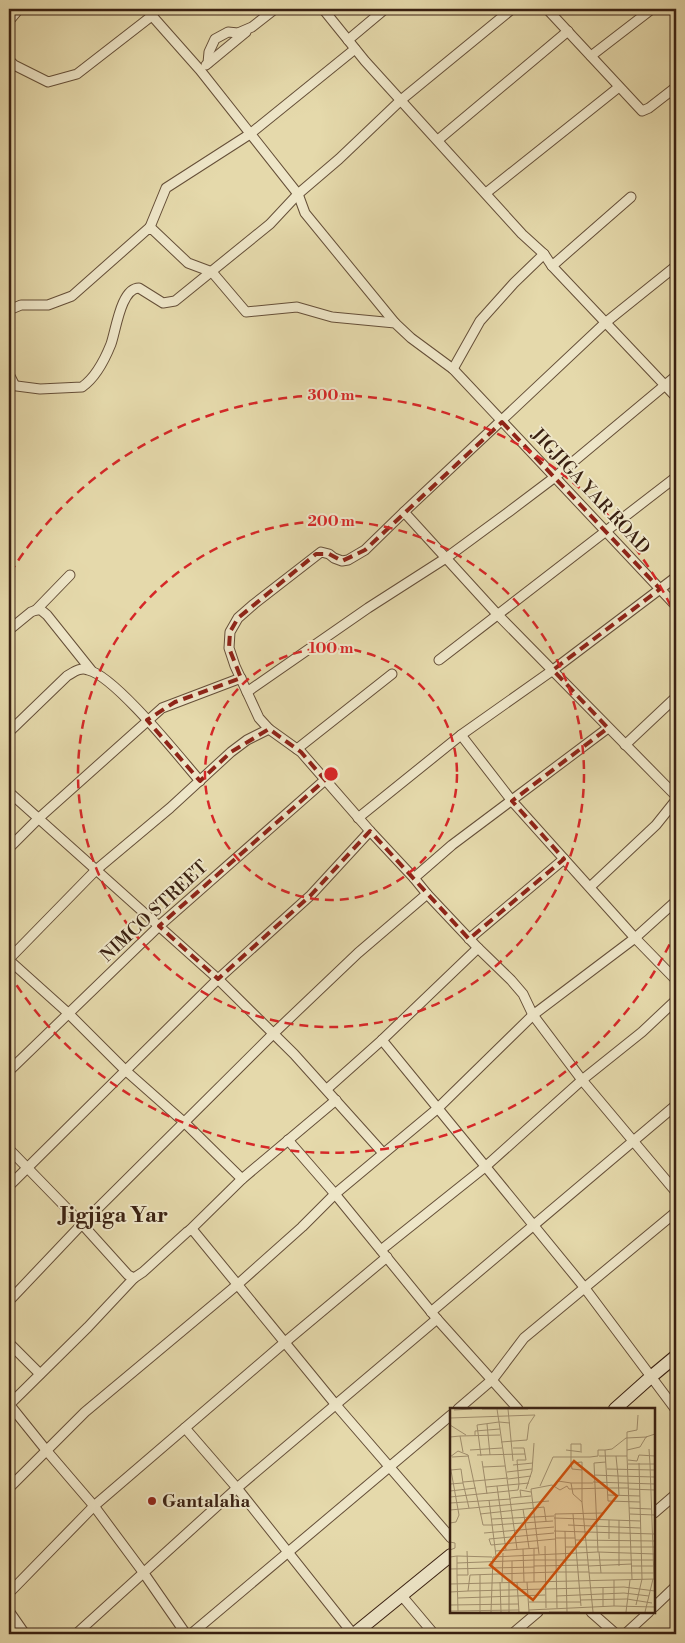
<svg xmlns="http://www.w3.org/2000/svg" width="685" height="1643" font-family="'Libre Bodoni',serif">
<style>
.lines{fill:none;stroke-linecap:round;stroke-linejoin:round}
.street-casing{stroke:#654f38;stroke-width:11}
.secondary-casing{stroke:#3a2112;stroke-width:14}
.street{stroke:#eee6c8;stroke-width:9}
.secondary{stroke:#eee6c8;stroke-width:12}
.marked{fill:none;stroke:#8f2418;stroke-width:4;stroke-dasharray:10 6;stroke-linejoin:round}
.ring{fill:none;stroke:#d62828;stroke-width:2.5;stroke-dasharray:9 6}
.poi-dot{fill:#8f2418;stroke:#eee6c8;stroke-width:2}
.labels{text-anchor:middle;stroke-width:4;stroke-linejoin:round;paint-order:stroke}
.street-label{font-size:18px;fill:#3a2112;stroke:#eee6c8}
.poi-label{font-size:18px;font-weight:bold;fill:#3a2112;stroke:#eee6c8;text-anchor:start}
.district-label{font-size:22px;font-weight:bold;fill:#3a2112;stroke:#eee6c8}
.inset-road{fill:none;stroke:#a18f6e;stroke-width:1}
.view{fill:#ce510d;fill-opacity:0.15;stroke:#ce510d;stroke-width:2.5}
.inset-edge{fill:none;stroke:#3a2112;stroke-width:2.5}
.centre{fill:#d62828;stroke:#eee6c8;stroke-width:2.5}
.ring-label{font-size:15px;text-anchor:middle;font-weight:bold;fill:#d62828;stroke:#eee6c8;stroke-width:4;stroke-linejoin:round;paint-order:stroke}
</style>
<rect width="100%" height="100%" fill="#e5d9ab"/>
<filter id="stains"><feTurbulence type="fractalNoise" baseFrequency=".004" numOctaves="4"/><feColorMatrix values="0 0 0 0 .2 0 0 0 0 .09 0 0 0 0 .02 0 0 0 .5 -.17"/></filter>
<radialGradient id="worn" r=".72"><stop offset=".6" stop-color="#630" stop-opacity="0"/><stop offset="1" stop-color="#630" stop-opacity=".3"/></radialGradient>
<g class="lines">
<g class="street-casing">
<g id="street">
<path d="M146 9 200 70 298 194 305 213 395 323"/>
<path d="M323 9 365 61 522 234 544 254 552 266 676 397"/>
<path d="M547 9 642 111 649 108 676 87"/>
<path d="M9 21 19 9"/>
<path d="M348 40 385 9"/>
<path d="M591 56 652 9"/>
<path d="M9 60 14 65 48 82 77 74 153 15"/>
<path d="M208 63 209 52 215 39 228 32 238 33 252 27 275 9"/>
<path d="M206 65 246 32"/>
<path d="M438 140 568 31"/>
<path d="M486 193 619 87"/>
<path d="M150 227 166 188 250 134 355 49"/>
<path d="M552 266 631 197"/>
<path d="M676 266 605 323 404 512 365 550 348 560 342 561 334 558 329 554 321 552 254 604 238 618 230 632 229 648 235 666 259 718 269 729 301 752 370 831 414 878 427 894 478 948 511 980 523 994 533 1015 582 1080 676 1192"/>
<path d="M9 310 21 305H48L72 296 150 227 188 263 212 272 246 312 297 307 332 317 395 323 411 338 453 369 676 606"/>
<path d="M453 369 480 321 514 283 544 254"/>
<path d="M9 374 14 384"/>
<path d="M9 385 40 389 82 387C95 378 105 359 111 344 116 330 121 288 139 288L163 303 175 301 270 224 298 194 339 159 401 100 512 9"/>
<path d="M404 512 497 614 676 796"/>
<path d="M36 610H41L47 615 91 670"/>
<path d="M9 630 31 612 36 610 70 575"/>
<path d="M439 660 676 477"/>
<path d="M247 692 368 608 446 558 510 511 555 477 676 376"/>
<path d="M9 732 67 676C74 672 80 667 88 670 115 676 180 758 200 781"/>
<path d="M461 735 512 801 635 938 676 980"/>
<path d="M625 745 676 697"/>
<path d="M297 749 392 674"/>
<path d="M9 792 218 979 294 1054 383 1153"/>
<path d="M358 818 461 735 553 670 676 577"/>
<path d="M9 848 39 818 162 708 241 678"/>
<path d="M414 878 452 845 608 728"/>
<path d="M590 887 656 825 676 800"/>
<path d="M469 939 564 859"/>
<path d="M9 959 96 870 170 808 231 752 247 740 269 729"/>
<path d="M9 960 68 1013 125 1070 185 1123 242 1179"/>
<path d="M382 1040 584 1287 676 1410"/>
<path d="M9 1071 159 926 325 780"/>
<path d="M327 1089 382 1040 478 948"/>
<path d="M288 1140 335 1194 437 1319 518 1409"/>
<path d="M9 1149 82 1224 128 1275 134 1278"/>
<path d="M9 1186 218 979 311 895 370 831"/>
<path d="M190 1230 242 1179 336 1100"/>
<path d="M381 1250 485 1167 582 1080 642 1032 676 1000"/>
<path d="M9 1301 82 1224 274 1033 358 953 427 894"/>
<path d="M431 1312 676 1105"/>
<path d="M9 1343 40 1374"/>
<path d="M9 1404 46 1450 94 1506 143 1572 186 1634"/>
<path d="M9 1405 88 1327 134 1278 143 1272 187 1232 192 1229 336 1405 451 1538"/>
<path d="M458 1409 493 1379 524 1338 676 1212"/>
<path d="M185 1428 237 1488 353 1634"/>
<path d="M9 1488 85 1412 237 1285 302 1227 335 1194 437 1109 533 1015 635 938 676 901"/>
<path d="M654 1513 676 1494"/>
<path d="M9 1593 94 1506 284 1343 387 1257"/>
<path d="M402 1596 434 1634"/>
<path d="M654 1607 676 1586"/>
<path d="M9 1611 25 1634"/>
<path d="M591 1612 616 1634"/>
<path d="M76 1634 237 1488 437 1319"/>
<path d="M191 1634 451 1415"/>
<path d="M512 1634 538 1612"/>
<path d="M625 1634 649 1612"/>
</g>
</g>
<g class="secondary-casing">
<g id="secondary">
<path d="M615 1409 652 1376 676 1356"/>
<path d="M354 1634 451 1555"/>
</g>
</g>
<use href="#street" class="street"/>
<use href="#secondary" class="secondary"/>
</g>
<path class="marked" d="M502 422 660 589 553 670 608 728 512 801 564 859 469 939 370 831 311 895 218 979 159 926 325 780 301 752 269 729 231 752 200 781 147 720 175 702 241 678 229 648 230 632 238 618 316 554H329L342 561 365 550Z"/>
<g class="ring">
<circle cx="331" cy="774" r="126"/>
<circle cx="331" cy="774" r="253"/>
<path d="M676 931A379 379 0 0 1 10 975M10 573A379 379 0 0 1 676 617"/>
</g>
<circle class="poi-dot" cx="152" cy="1501" r="5"/>
<g class="labels">
<g class="street-label">
<text transform="translate(591 491) rotate(47)" y="6">JIGJIGA YAR ROAD</text>
<text transform="translate(154 911) rotate(-43)" y="6">NIMCO STREET</text>
</g>
<g class="poi-label">
<text x="162" y="1507">Gantalaha</text>
</g>
<g class="district-label">
<text x="114" y="1222">Jigjiga Yar</text>
</g>
</g>
<g transform="translate(450 1408)">
<rect width="205" height="205" fill="#e5d9ab"/>
<path class="inset-road" d="M32 1H78M58 1 63 53M4 2 22 1M0 10 85 7 79 16 77 32 51 34M60 15 49 14 67 141M37 16 40 47M0 17 16 27M10 28 50 27M25 28V23L50 21M0 29 10 28 13 44M199 41 200 56H205M20 42 52 40M116 42 132 44M177 42V24L187 22 188 7M131 43V36H121V55L132 54V94M27 47 75 46M31 48 27 17 49 14 47 1M149 48H177V42L190 39 196 29 205 26M166 48 168 68 205 69M177 48 182 171M0 49 8 43 18 47 33 117H43M2 49 19 48M178 52 187 53 189 47 205 48M32 53 37 86M121 55 122 61 132 62M189 55 192 171M178 56H200L204 171M0 57 9 107 6 114 0 115M63 57 83 55M33 59 55 58M157 61 205 62M1 62 11 61 13 75M57 64 82 61M144 67 168 68 169 87M58 71 81 68M13 74 58 70M143 74 205 76M121 75H143M0 76 13 75 19 100M47 78 56 142M90 78 103 49H140L148 48V42H155M105 78 108 73 121 75 123 86 132 94 143 204M36 79 69 76 67 52H76L74 40H63M158 80H179M76 81 82 63 84 35M179 81 205 82M0 83 26 80M158 87 190 88M0 89 68 82 69 76 79 75M71 89 70 82 81 84M61 90 81 88M39 92 46 148M190 94 158 93 155 42 162 41 176 30 197 29M0 95 61 91M179 100 201 101M73 101 79 140M0 102 99 93M30 106 94 99 96 113M123 106 131 198M180 106 205 107M104 110 191 113M42 111 104 108M169 112V158M43 117 103 113M118 117 191 120M104 123 205 126M115 123 117 204M34 125 104 119M105 130H125M159 131V112M125 132 205 133M0 134 5 135V140L0 142M41 137 39 131 104 125M41 137 105 131M95 138 96 200M115 139H205M84 140V174M73 141 89 140M45 143 73 141 74 174M148 144 144 55 156 54M149 144 151 165M89 146 81 81 102 77 110 82 117 78 119 81 158 80M7 148 42 149M0 149 7 148V155L84 152M84 152H205M62 153V174M7 155V167H18L17 143M84 158 138 157M138 158 182 156M182 158H204M0 161 84 159M105 164H139M139 165H204M7 167 8 203M30 167V204M164 172V198L205 199M50 174 51 204M52 174 53 145M59 174V204M67 174 69 204M77 174 79 204M0 176 205 171M153 180V198M18 183 174 179 205 183M0 184 18 183 20 167 105 164M106 188 174 185 199 188M8 190 95 187M131 192 177 191 202 195M79 194H131M0 197 68 196M186 197 192 171M107 200 105 106 154 105M79 202 164 198M0 203 69 202M41 204 43 149 148 144 205 146M99 204H130M176 204 180 172M195 204 203 171"/>
<path class="view" d="M124 53 167 88 83 192 40 157Z"/>
<rect width="205" height="205" class="inset-edge"/>
</g>
<circle cx="331" cy="774" r="8" class="centre"/>
<g class="ring-label">
<text x="331" y="400">300 m</text>
<text x="331" y="526">200 m</text>
<text x="331" y="653">100 m</text>
</g>
<rect width="685" height="1643" fill="none" stroke="#e5d9ab" stroke-width="30"/>
<rect x="10" y="10" width="665" height="1623" fill="none" stroke="#3a2112" stroke-width="2.5"/>
<rect x="15" y="15" width="655" height="1613" fill="none" stroke="#3a2112"/>
<rect width="100%" height="100%" filter="url(#stains)"/>
<rect width="100%" height="100%" fill="url(#worn)"/>
</svg>
